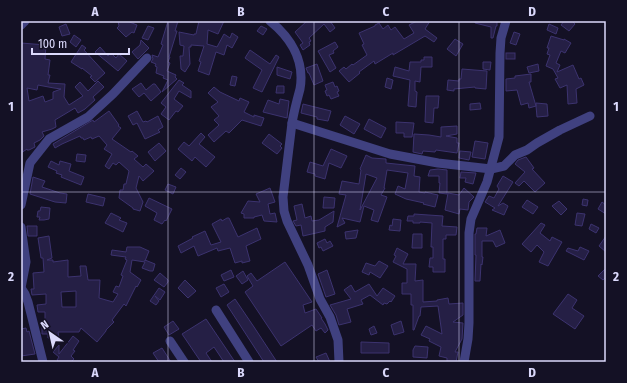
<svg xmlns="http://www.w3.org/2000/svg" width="627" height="383" font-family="'Fira Sans Condensed',sans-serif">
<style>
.building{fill:#251f45;stroke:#3c336f;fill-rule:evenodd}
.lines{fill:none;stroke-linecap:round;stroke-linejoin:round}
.minor{stroke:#404180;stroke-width:9}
.grid{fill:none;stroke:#dbd9fc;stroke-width:1;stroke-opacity:0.55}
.neatline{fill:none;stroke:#dbd9fc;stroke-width:1.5}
.grid-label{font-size:13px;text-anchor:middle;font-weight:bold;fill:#dbd9fc}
</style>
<rect width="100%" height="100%" fill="#141125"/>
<g class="building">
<path d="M 118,21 L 127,21 L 137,25 L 134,33 L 132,32 L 126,37 L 117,28 L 119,26 Z"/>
<path d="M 168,21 L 178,21 L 175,31 L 177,31 L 169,57 L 170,57 L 168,62 L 170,63 L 167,71 L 176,75 L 175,77 L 177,79 L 162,92 L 168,80 L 163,78 L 164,76 L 156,73 L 157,67 L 155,66 L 156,64 L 151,62 L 153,59 L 152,55 L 158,57 L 163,45 L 161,44 Z"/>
<path d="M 199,21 L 224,21 L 218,34 L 208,30 L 207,44 L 217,47 L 224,34 L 230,38 L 232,33 L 238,37 L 232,48 L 227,45 L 224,55 L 216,52 L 209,75 L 198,71 L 201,62 L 199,61 L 204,46 L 191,45 L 191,47 L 189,47 L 190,64 L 185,72 L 181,69 L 180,56 L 183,56 L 184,46 L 180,45 L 179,32 L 194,35 L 194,34 L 196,34 Z"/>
<path d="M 307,21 L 330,21 L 335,28 L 330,32 L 324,24 L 309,38 L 311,41 L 309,42 L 310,45 L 303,50 L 300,45 L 303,43 L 295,32 Z"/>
<path d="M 417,21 L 430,21 L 425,29 L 437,38 L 434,42 L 425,36 L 393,55 L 393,53 L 375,64 L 374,61 L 359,72 L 360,73 L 349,82 L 339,71 L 344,67 L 346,69 L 352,64 L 353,65 L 367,55 L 362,45 L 364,44 L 359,33 L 375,26 L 375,25 L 379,23 L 383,29 L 388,25 L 391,30 L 395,27 L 404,39 L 414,33 L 409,25 Z"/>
<path d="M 475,21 L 497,21 L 497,26 L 496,26 L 493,38 L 491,38 L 491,27 L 475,23 Z"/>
<path d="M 564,21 L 572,21 L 575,24 L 569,31 L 561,25 Z"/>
<path d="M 66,24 L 70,34 L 62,36 L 59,27 Z"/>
<path d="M 549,24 L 558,28 L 556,34 L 547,30 Z"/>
<path d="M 148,26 L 154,28 L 148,40 L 142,38 Z"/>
<path d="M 261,26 L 267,29 L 263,35 L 257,31 Z"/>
<path d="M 514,32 L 520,34 L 516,45 L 510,43 Z"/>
<path d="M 74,35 L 81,40 L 76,47 L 70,42 Z"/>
<path d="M 551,36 L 564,40 L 564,39 L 571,43 L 565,53 L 561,51 L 556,63 L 560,65 L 557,72 L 573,65 L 579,79 L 581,78 L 584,85 L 576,89 L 577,103 L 568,104 L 567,85 L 560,88 L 555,79 L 558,78 L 553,69 L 546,66 L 550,55 L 547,54 L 549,48 L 547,48 Z"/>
<path d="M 455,39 L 463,44 L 456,56 L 447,49 Z"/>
<path d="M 141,40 L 149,48 L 138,59 L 132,52 L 140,45 Z"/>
<path d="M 335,42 L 338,47 L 333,51 L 334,53 L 329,55 L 336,68 L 330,72 L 318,51 Z"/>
<path d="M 21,43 L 46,45 L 45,59 L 50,60 L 48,75 L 50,75 L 48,83 L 65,84 L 64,97 L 69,105 L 83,96 L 75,87 L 80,82 L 88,91 L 98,81 L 104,87 L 93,97 L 95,100 L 85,109 L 78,113 L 75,108 L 55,120 L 56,127 L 52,129 L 42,132 L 44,136 L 40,140 L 34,143 L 35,147 L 29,150 L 27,150 L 27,149 L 21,153 ZM 38,85 L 54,88 L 61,89 L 53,92 L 53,99 L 45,102 L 43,96 L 29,101 L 27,88 L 37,90 Z"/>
<path d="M 82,45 L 86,48 L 84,50 L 105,73 L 95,82 L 90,77 L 92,76 L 82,68 L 82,69 L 71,62 Z"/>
<path d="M 100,47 L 108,56 L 111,53 L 116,58 L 119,54 L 127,61 L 118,71 L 95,52 Z"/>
<path d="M 250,50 L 270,64 L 276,55 L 279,57 L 262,92 L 253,88 L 262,70 L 245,58 Z"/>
<rect x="506" y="53" width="9" height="6"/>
<path d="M 424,57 L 432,57 L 432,67 L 421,67 L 420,82 L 415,81 L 415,91 L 417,92 L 416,107 L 408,106 L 410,80 L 393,76 L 395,67 L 409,71 L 410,62 L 421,62 L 421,60 L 424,60 Z"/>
<path d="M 483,62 L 491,62 L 490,70 L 483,69 Z"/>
<path d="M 317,64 L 323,81 L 314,85 L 309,73 L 308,73 L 306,68 Z"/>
<path d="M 538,64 L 539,71 L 529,73 L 527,67 Z"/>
<path d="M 277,67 L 292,72 L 290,79 L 277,75 Z"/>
<path d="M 462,69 L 487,71 L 486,89 L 475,88 L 475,87 L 454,89 L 454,91 L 447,90 L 448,80 L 459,81 L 459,79 L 461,79 Z"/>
<path d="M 531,74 L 531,82 L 529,82 L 536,106 L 536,103 L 547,104 L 548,116 L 537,117 L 536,106 L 529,108 L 528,103 L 521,105 L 517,90 L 506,91 L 506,79 L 515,78 L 515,76 Z"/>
<path d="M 232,76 L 237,77 L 235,86 L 230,85 Z"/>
<path d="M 387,78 L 393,80 L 391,89 L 385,87 Z"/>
<path d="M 179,80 L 184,83 L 182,85 L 191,91 L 191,98 L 179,91 L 174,99 L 183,106 L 178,112 L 176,111 L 169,120 L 161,114 L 166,107 L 161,103 Z"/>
<path d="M 333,82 L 335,87 L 337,86 L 339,91 L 337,92 L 339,96 L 331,99 L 329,95 L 327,96 L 325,91 L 327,90 L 325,85 Z"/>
<path d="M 141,83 L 146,90 L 153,84 L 155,84 L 161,92 L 151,101 L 144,93 L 139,97 L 132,89 Z"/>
<path d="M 277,86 L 284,86 L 284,93 L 276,93 Z"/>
<path d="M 214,87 L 220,92 L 239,101 L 240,98 L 249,102 L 244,112 L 254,117 L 254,115 L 264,118 L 261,126 L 242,120 L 229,133 L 226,131 L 214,142 L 208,135 L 219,125 L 214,120 L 219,116 L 211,107 L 218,102 L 208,93 Z"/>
<path d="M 426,96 L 439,96 L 438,108 L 434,108 L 433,123 L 425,122 Z"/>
<path d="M 280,99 L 289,101 L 287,118 L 263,112 L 268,100 L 279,104 Z"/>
<path d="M 480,103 L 481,109 L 470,110 L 470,104 Z"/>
<path d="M 303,104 L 331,111 L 328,121 L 317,119 L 317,117 L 301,113 Z"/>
<path d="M 109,111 L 119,125 L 118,126 L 121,128 L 112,139 L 131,152 L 132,151 L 138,156 L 134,159 L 143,167 L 146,164 L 154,171 L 143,181 L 139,176 L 136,188 L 143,202 L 140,211 L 133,209 L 133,208 L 119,198 L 120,190 L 123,190 L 124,184 L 126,184 L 129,171 L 119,162 L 116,165 L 113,163 L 109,169 L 105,166 L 112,154 L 104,149 L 107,145 L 99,136 L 92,139 L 91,137 L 84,140 L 83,138 L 81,138 L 80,136 L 62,144 L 55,148 L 53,144 L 93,120 L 94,122 Z"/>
<path d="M 137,111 L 143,122 L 146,121 L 147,122 L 158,116 L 163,127 L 158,130 L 160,132 L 145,139 L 137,123 L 133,125 L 128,116 Z"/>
<path d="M 345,116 L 360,124 L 354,134 L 340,125 Z"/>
<path d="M 369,119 L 386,128 L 381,138 L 364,129 Z"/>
<path d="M 396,122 L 414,123 L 412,137 L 404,137 L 404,133 L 396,133 Z"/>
<path d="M 457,126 L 457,134 L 446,136 L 457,138 L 457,143 L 459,143 L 457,153 L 436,150 L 435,152 L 423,151 L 422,154 L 413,152 L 414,134 L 429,135 L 441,137 L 441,127 Z"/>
<path d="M 201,133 L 205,137 L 199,144 L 215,157 L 206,167 L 195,157 L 192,161 L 178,149 L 184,142 L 189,146 Z"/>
<path d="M 269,134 L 282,144 L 280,146 L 282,148 L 277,154 L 262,143 Z"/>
<path d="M 475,141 L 488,143 L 485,159 L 472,157 Z"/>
<path d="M 159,143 L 166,151 L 155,161 L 148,152 Z"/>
<path d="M 331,149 L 347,156 L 341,168 L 329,163 L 325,179 L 315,176 L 315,174 L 307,172 L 310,162 L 323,166 Z"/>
<path d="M 460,151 L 471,152 L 469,160 L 459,158 Z"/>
<path d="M 77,154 L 86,155 L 85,162 L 76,161 Z"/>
<path d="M 366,155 L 372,158 L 386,159 L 386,163 L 415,166 L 414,176 L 420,177 L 419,192 L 425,193 L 425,192 L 438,195 L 435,207 L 423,204 L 424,203 L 406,199 L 395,194 L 398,186 L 405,189 L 408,173 L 387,170 L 384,188 L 385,188 L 381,195 L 387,197 L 378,222 L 371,220 L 374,210 L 364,206 L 360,222 L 342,218 L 345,223 L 337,227 L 346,195 L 339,194 L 342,181 L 359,184 L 361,170 L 360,169 ZM 366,174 L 377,178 L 360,210 Z"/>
<path d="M 526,157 L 534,168 L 532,169 L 545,183 L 535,192 L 524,181 L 519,186 L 515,183 L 525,172 L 515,164 L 518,160 Z"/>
<path d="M 51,161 L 59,165 L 60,161 L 71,164 L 69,171 L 84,177 L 81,185 L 61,177 L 62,175 L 56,173 L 57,171 L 48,167 Z"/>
<path d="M 181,168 L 186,172 L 180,179 L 175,175 Z"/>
<path d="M 438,169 L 447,170 L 447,194 L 439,193 L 440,183 L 439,183 L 439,176 L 428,176 L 430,170 Z"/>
<path d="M 461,172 L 476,173 L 473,184 L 465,182 L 466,178 L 460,178 Z"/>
<path d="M 503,176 L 513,182 L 498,206 L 503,203 L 508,206 L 504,215 L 492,210 L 495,208 L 485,202 L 489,196 L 494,198 L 499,189 L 497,186 Z"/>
<path d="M 33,177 L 45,181 L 42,187 L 60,193 L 67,194 L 66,203 L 55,202 L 30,194 Z"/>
<path d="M 168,184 L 176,187 L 173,194 L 165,190 Z"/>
<path d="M 270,188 L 275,202 L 268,204 L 270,214 L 275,213 L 277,222 L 264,221 L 262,215 L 254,217 L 254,218 L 244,218 L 244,214 L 241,213 L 248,201 L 260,202 L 256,194 Z"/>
<path d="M 464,188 L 474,197 L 469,202 L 468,210 L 460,209 L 459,214 L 445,210 L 448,193 L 459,195 Z"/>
<path d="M 88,194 L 105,198 L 103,206 L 86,202 Z"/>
<path d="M 324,197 L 335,198 L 334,208 L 323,208 Z"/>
<path d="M 149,198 L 172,209 L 166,221 L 165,220 L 162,224 L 154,220 L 157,213 L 145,206 Z"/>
<path d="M 583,199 L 588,200 L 587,206 L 582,205 Z"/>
<path d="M 527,200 L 538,207 L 533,214 L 522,207 Z"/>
<path d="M 559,201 L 567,209 L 561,215 L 552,206 Z"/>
<path d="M 602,202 L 606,205 L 606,214 L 598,209 Z"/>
<path d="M 302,204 L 305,218 L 311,216 L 312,221 L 319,220 L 334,211 L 333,222 L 325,227 L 325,231 L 303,236 L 301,225 L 296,226 L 293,221 L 297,220 L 294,206 Z"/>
<path d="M 41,207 L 50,208 L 49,219 L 44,220 L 39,220 L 40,217 L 37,217 L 38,211 L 40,211 Z"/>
<path d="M 111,213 L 121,218 L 119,220 L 127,223 L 123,232 L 105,223 Z"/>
<path d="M 577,213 L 585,214 L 582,226 L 575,225 Z"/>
<path d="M 414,214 L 443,216 L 442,226 L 457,227 L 456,235 L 446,235 L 446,239 L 443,239 L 443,259 L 445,259 L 445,272 L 433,272 L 433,267 L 429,267 L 430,258 L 433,258 L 433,247 L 431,247 L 432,223 L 420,222 L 420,223 L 413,223 L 413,221 L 407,221 L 408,216 L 414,216 Z"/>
<path d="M 227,218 L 229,218 L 238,237 L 257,228 L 261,239 L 246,246 L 250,261 L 242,263 L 242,261 L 235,263 L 230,248 L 218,251 L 217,248 L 198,256 L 194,246 L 181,253 L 178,246 L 193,238 L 192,237 L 205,231 L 211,245 L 221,242 L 212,224 L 221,219 L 222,221 Z"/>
<path d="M 393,219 L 401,220 L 400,231 L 389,230 L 390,225 L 392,226 Z"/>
<path d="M 541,223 L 545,225 L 540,233 L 550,241 L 552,237 L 562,242 L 548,266 L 539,262 L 544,252 L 537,245 L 531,252 L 522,244 Z"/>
<path d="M 591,224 L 599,228 L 596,233 L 589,229 Z"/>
<path d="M 27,226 L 37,226 L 37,236 L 28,236 Z"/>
<path d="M 477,228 L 487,228 L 486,236 L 500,230 L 505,243 L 496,247 L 493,241 L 482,241 L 482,257 L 483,257 L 482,265 L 481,264 L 480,281 L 475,281 L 476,255 L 475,255 L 475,234 L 476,234 Z"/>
<path d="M 358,230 L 356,238 L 346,239 L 345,232 Z"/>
<path d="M 413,234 L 422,234 L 422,248 L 412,248 Z"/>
<path d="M 49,236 L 52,258 L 47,260 L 53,260 L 53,262 L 68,260 L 68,277 L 81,276 L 80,266 L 86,266 L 88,280 L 100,280 L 99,298 L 113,302 L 118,294 L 113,292 L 116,286 L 119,287 L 123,276 L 121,275 L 127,260 L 125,259 L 126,257 L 111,255 L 112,250 L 126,252 L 127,247 L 140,247 L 149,251 L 145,261 L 145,260 L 155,264 L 153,271 L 150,271 L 142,268 L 145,262 L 132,260 L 130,272 L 141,280 L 137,287 L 136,286 L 126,306 L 124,304 L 112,320 L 114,322 L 106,330 L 106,331 L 97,342 L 81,328 L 79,332 L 58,332 L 59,338 L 48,338 L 48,334 L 42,334 L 42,325 L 45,325 L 45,312 L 38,312 L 37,305 L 46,304 L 46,294 L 32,295 L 31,289 L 34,289 L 33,273 L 44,272 L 43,258 L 41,258 L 38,238 ZM 76,291 L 76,307 L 62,307 L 61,292 Z"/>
<path d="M 606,236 L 606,252 L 599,246 Z"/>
<path d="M 325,239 L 327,243 L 330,241 L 333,246 L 323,251 L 321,247 L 319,248 L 317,243 Z"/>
<path d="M 580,247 L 589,251 L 584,260 L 566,251 L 568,248 L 578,251 Z"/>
<path d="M 397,248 L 408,254 L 403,264 L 416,264 L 415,281 L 423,280 L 423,302 L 437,301 L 437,300 L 448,298 L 449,304 L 463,303 L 463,315 L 453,322 L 463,323 L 462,339 L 455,352 L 458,352 L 456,362 L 447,361 L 447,358 L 439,356 L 441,347 L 429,341 L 430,339 L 421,335 L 426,326 L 442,334 L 438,306 L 421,307 L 420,316 L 419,316 L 414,330 L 413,330 L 413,305 L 411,305 L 411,294 L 402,294 L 402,283 L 407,283 L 407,269 L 393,262 L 396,256 L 394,255 Z"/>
<path d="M 379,261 L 388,266 L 380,278 L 370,272 L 369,275 L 362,272 L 366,263 L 375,266 Z"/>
<path d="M 285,262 L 312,302 L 303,305 L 305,313 L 316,309 L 322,318 L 321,318 L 325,324 L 328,330 L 325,333 L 321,328 L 316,331 L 312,325 L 281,346 L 245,292 L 253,286 L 247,276 L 251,273 L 257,281 Z"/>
<path d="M 606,268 L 606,277 L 603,280 L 598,276 Z"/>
<path d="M 231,270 L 234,277 L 224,281 L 221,275 Z"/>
<path d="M 327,270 L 335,294 L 326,297 L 318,274 Z"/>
<path d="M 243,271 L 248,280 L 242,284 L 236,276 Z"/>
<path d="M 160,273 L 168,280 L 168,282 L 164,287 L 154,280 Z"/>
<path d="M 185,280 L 196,291 L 188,298 L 178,288 Z"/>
<path d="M 224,284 L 229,292 L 221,297 L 216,288 Z"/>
<path d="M 369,284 L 377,296 L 383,288 L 395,296 L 391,302 L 390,301 L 387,304 L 384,303 L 383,305 L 370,295 L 361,300 L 363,304 L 347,309 L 351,322 L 339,325 L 336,315 L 330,305 L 351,299 L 344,290 L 351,285 L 355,292 Z"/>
<path d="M 159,288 L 165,292 L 160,300 L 155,296 L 159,301 L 156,305 L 150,301 Z"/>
<path d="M 568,294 L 577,300 L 572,308 L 584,316 L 575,329 L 553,314 Z"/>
<path d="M 235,299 L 254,327 L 277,362 L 264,362 L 227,305 Z"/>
<path d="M 206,319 L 227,350 L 235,362 L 224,362 L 214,347 L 206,353 L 212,362 L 201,362 L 182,334 Z"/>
<path d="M 173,321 L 179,329 L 169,335 L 164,327 Z"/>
<path d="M 401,321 L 404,332 L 394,335 L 391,325 Z"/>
<path d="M 374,326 L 377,333 L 371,335 L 369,329 Z"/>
<path d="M 26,328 L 27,332 L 29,331 L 35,354 L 21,356 L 21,329 Z"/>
<path d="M 73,336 L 79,341 L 73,350 L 75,351 L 71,356 L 74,359 L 71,362 L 59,362 L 57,360 L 59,357 L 53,352 L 59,345 L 59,354 Z"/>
<path d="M 361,342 L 389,343 L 389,353 L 361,353 Z"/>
<path d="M 415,346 L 428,347 L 427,358 L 413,357 L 413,350 Z"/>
<path d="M 162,348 L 171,362 L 159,362 L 153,353 Z"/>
<path d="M 326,353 L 330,362 L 319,362 L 316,357 Z"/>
</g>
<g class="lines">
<g class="minor">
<path d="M 270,21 C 291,38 305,61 300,89 C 297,100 294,111 292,123 L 390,154 L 438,163 L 491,169 L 504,166 L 515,155 L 527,150 L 537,143 L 560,130 L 590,116"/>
<path d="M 21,25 L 25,21"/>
<path d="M 292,123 L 283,197 L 284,211 L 287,221 L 308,265 L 320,299 L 330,317 L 338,340 L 339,362"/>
<path d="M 21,205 L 30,163 L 49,139 L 88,117 L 113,94 L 147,58"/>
<path d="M 21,227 L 26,262 L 21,288"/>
<path d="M 21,288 L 25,294 L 28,302 L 43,362"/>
<path d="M 216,310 L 249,362"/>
<path d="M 170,341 L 184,362"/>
<path d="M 464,362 L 468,339 L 469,323 L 469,233 L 471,219 L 487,182 L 499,137 L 500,53 L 501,38 L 506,21"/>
</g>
</g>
<path class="grid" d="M 168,21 L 168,362M 314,21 L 314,362M 459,21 L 459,362M 21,192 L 606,192"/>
<rect width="627" height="383" fill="none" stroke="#141125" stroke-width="44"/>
<g transform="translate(50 333) rotate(326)" stroke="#141125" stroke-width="3" paint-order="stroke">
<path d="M0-3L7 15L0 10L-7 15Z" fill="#dbd9fc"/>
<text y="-6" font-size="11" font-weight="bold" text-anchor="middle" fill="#dbd9fc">N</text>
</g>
<path d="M32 48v6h97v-6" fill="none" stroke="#dbd9fc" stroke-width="2"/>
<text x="38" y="48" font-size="12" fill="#dbd9fc" stroke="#141125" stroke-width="3" paint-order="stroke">100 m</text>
<rect x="22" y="22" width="583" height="339" class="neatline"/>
<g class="grid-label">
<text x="95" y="16">A</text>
<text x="241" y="16">B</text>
<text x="386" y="16">C</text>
<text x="532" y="16">D</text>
<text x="11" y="111">1</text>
<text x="616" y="111">1</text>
<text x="11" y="281">2</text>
<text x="616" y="281">2</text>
<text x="95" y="377">A</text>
<text x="241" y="377">B</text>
<text x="386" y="377">C</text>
<text x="532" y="377">D</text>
</g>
</svg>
